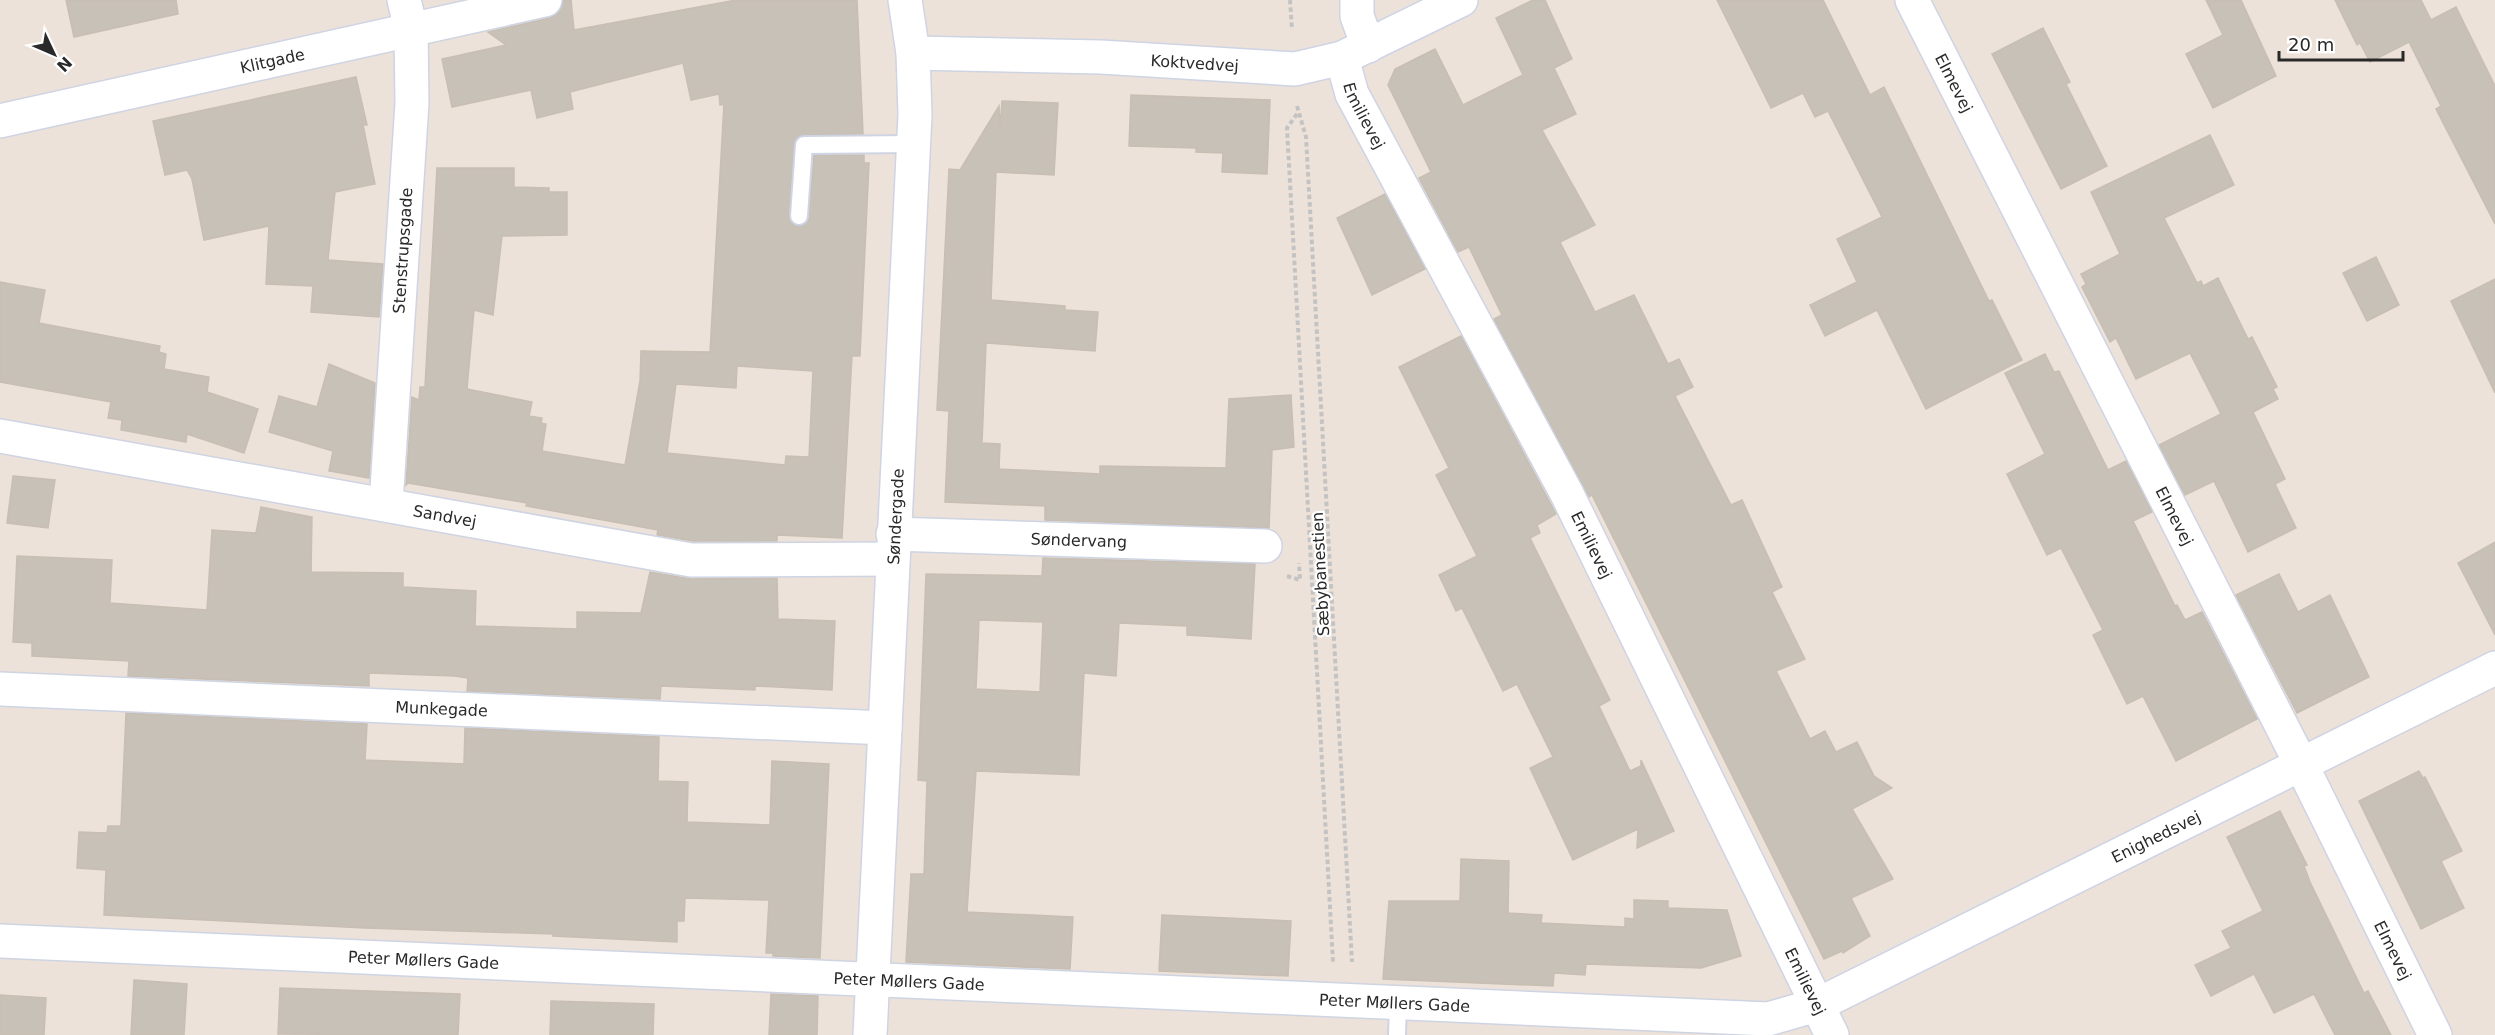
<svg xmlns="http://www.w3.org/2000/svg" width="2495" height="1035" font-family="'DejaVu Sans',sans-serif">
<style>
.building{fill:#c7c1b8;stroke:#c8beb2;stroke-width:1.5;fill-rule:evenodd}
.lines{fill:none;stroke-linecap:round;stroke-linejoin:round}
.service-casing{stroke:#ced4e3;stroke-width:20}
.minor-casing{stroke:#ced4e3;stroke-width:36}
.tertiary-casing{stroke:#ced4e3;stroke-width:36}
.path{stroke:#c3c3c3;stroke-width:4;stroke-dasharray:4.5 3;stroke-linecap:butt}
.service{stroke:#fff;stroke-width:16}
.minor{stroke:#fff;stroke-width:33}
.tertiary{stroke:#fff;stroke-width:33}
.labels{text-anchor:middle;stroke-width:4.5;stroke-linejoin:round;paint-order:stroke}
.street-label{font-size:16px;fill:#292929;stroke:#fff}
</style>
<rect width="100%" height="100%" fill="#ede2d9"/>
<g class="building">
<path d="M 66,0 L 176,0 L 178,14 L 74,37 Z"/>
<path d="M 563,0 L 571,0 L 574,30 L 736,0 L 857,0 L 863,134 L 804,135 L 795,139 L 789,215 L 790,221 L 798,226 L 808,221 L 814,155 L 864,155 L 864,163 L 869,163 L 860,356 L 852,356 L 842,538 L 777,535 L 777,541 L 693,541 L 657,535 L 658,530 L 526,506 L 527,503 L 408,483 L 406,485 L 412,397 L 419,400 L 420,387 L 425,387 L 437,168 L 514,168 L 514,187 L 549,188 L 549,192 L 567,192 L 567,235 L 502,236 L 493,315 L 474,310 L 467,389 L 532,402 L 529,416 L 542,418 L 541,423 L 546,424 L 542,451 L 625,465 L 640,381 L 641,351 L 710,352 L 724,104 L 720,105 L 719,94 L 691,100 L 683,63 L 570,92 L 573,109 L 537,118 L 531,90 L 452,107 L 442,59 L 506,45 L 488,32 L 550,18 L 558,13 ZM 737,366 L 813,371 L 809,457 L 786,456 L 785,465 L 667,453 L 676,384 L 736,388 Z"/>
<path d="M 1533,0 L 1545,0 L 1572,59 L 1554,68 L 1576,114 L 1542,130 L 1595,225 L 1560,242 L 1595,312 L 1634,295 L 1668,364 L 1679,359 L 1693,387 L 1675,396 L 1731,505 L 1742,500 L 1782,587 L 1772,592 L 1805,659 L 1776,671 L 1810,739 L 1825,731 L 1836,752 L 1857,742 L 1874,776 L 1892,788 L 1852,809 L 1893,879 L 1851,898 L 1870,936 L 1843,953 L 1842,951 L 1824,959 L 1592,495 L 1589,497 L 1494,319 L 1502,315 L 1469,247 L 1458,252 L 1419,178 L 1431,172 L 1388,85 L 1395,69 L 1435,49 L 1463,105 L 1523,75 L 1496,18 Z"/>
<path d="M 1717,0 L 1823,0 L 1870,95 L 1884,87 L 1989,301 L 1992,300 L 2022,360 L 1926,409 L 1877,310 L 1825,336 L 1810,305 L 1857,282 L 1837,239 L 1882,217 L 1828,111 L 1815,117 L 1803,93 L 1771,108 Z"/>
<path d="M 2206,0 L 2241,0 L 2276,76 L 2213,108 L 2186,54 L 2223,35 Z"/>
<path d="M 2335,0 L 2421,0 L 2431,20 L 2456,7 L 2495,86 L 2495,224 L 2436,109 L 2441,106 L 2409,42 L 2370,62 L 2360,43 L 2357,45 Z"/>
<path d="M 2043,28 L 2070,82 L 2066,84 L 2107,166 L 2061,189 L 1992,54 Z"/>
<path d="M 356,77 L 367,125 L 363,125 L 375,184 L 335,192 L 328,260 L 383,264 L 379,317 L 311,312 L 313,286 L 266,284 L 269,226 L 204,240 L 192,179 L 187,170 L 165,175 L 153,121 Z"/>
<path d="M 1131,95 L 1270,100 L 1267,174 L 1222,172 L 1223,153 L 1196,152 L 1196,148 L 1129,146 Z"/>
<path d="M 1002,101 L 1058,103 L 1054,175 L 996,172 L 991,300 L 1065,306 L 1065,310 L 1098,312 L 1095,351 L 986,343 L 982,443 L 1000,444 L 999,469 L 1100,474 L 1100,466 L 1226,468 L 1229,399 L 1291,395 L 1294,447 L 1272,450 L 1269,528 L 1045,520 L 1045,506 L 945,502 L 949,411 L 937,410 L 949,169 L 960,170 L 999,106 L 1000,129 Z"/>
<path d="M 2210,135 L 2234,185 L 2164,218 L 2197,283 L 2201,281 L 2203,286 L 2218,278 L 2248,339 L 2252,337 L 2277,387 L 2273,389 L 2278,399 L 2253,412 L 2285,479 L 2275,484 L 2296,528 L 2248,552 L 2214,481 L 2185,495 L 2159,445 L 2221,414 L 2190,353 L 2136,379 L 2116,338 L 2110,342 L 2082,287 L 2086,284 L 2081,274 L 2120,254 L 2091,192 Z"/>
<path d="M 1385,194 L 1425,269 L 1372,295 L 1337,218 Z"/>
<path d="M 2376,257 L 2399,305 L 2367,321 L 2343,273 Z"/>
<path d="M 2495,279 L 2495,393 L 2451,301 Z"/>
<path d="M 0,282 L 45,290 L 39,323 L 160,346 L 159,352 L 166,354 L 164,369 L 209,377 L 207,392 L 258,409 L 244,453 L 187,434 L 186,442 L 121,430 L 122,420 L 108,418 L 111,402 L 0,382 Z"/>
<path d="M 1461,336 L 1556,514 L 1537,525 L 1540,533 L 1530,538 L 1610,700 L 1599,706 L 1630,771 L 1641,766 L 1641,760 L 1674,831 L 1637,848 L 1638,829 L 1573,860 L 1530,768 L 1553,757 L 1517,684 L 1503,691 L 1462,608 L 1456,611 L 1439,575 L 1477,556 L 1436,475 L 1449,468 L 1399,367 Z"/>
<path d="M 2045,354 L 2054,372 L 2059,371 L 2108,470 L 2126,461 L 2152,512 L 2133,521 L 2175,606 L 2177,605 L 2185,620 L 2202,612 L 2257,719 L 2176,761 L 2143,696 L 2127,704 L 2093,635 L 2103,630 L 2061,548 L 2047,555 L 2007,474 L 2045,454 L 2005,373 Z"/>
<path d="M 329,364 L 375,383 L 369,478 L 329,471 L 333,451 L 269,432 L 279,396 L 317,407 Z"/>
<path d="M 13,476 L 55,480 L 48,528 L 7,523 Z"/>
<path d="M 261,507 L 312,517 L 311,572 L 403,573 L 403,587 L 476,591 L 475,626 L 577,629 L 577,612 L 641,613 L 650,572 L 691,579 L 777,578 L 778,619 L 835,621 L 832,690 L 755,686 L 755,690 L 661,686 L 660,699 L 467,691 L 468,678 L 454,676 L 369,673 L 369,686 L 128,676 L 129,661 L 32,656 L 32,643 L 13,642 L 17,556 L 112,560 L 110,603 L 207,610 L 212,530 L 256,533 Z"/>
<path d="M 2495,542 L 2495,635 L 2458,563 Z"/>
<path d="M 1043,558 L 1255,564 L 1251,639 L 1187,635 L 1187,626 L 1119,623 L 1116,676 L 1084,673 L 1079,775 L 976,771 L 967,912 L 1073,917 L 1070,969 L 906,962 L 911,874 L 924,874 L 927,781 L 918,780 L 926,574 L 1042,576 ZM 979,620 L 1043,622 L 1040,692 L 976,689 Z"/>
<path d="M 2279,574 L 2298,612 L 2330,595 L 2369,677 L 2297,713 L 2236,595 Z"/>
<path d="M 126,713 L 367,724 L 365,760 L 464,764 L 465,728 L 659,737 L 658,781 L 688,782 L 687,822 L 770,825 L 772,761 L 829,764 L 820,958 L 773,956 L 773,953 L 766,953 L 769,900 L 685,898 L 684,921 L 677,921 L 677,942 L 553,936 L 553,934 L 365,928 L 104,915 L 106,870 L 77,868 L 79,832 L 107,833 L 108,826 L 121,826 Z"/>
<path d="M 2419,771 L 2423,778 L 2425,777 L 2462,851 L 2441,861 L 2464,908 L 2421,929 L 2359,801 Z"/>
<path d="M 2280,811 L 2307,865 L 2304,866 L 2310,882 L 2364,993 L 2368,991 L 2391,1035 L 2335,1035 L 2314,994 L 2274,1013 L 2254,974 L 2211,996 L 2195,965 L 2231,948 L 2222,931 L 2263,911 L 2227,837 Z"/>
<path d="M 1461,859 L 1509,861 L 1508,913 L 1542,915 L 1541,923 L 1625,927 L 1625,918 L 1634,919 L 1634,900 L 1668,901 L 1668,908 L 1727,910 L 1741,956 L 1701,968 L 1586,964 L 1585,975 L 1554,973 L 1553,986 L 1383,979 L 1389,901 L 1460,901 Z"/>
<path d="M 1162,915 L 1291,921 L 1288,976 L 1159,971 Z"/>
<path d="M 134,980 L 187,984 L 184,1035 L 131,1035 Z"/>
<path d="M 280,988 L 460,994 L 458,1035 L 278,1034 Z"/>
<path d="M 771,994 L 818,996 L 817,1035 L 769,1035 Z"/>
<path d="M 0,995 L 46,998 L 44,1035 L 0,1035 Z"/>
<path d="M 551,1001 L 654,1004 L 653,1035 L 550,1035 Z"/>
</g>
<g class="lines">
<defs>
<g id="service">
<path d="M 799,216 L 804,145 L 914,144"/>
<path d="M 1397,1035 L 1398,1004"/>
</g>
<g id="minor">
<path d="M 1357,0 L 1357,16 L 1368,46"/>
<path id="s1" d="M 1912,0 L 2301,764 L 2435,1035"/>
<path id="s2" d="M 1342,58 L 1352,94 L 1567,494 L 1832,1035"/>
<path id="s3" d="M 0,436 L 691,560 L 893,559"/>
<path id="s4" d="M 386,504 L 412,103 L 411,29 L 404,0"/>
<path id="s5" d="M 893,534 L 1265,546"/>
<path id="s6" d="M 0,689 L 885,728"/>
<path id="s7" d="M 0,941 L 1768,1019 L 1817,1005 L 2495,668"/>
</g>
<g id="tertiary">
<path id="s8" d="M 913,53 L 1101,57 L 1295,69 L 1342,58 L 1461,0"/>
<path id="s9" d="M 0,121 L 545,0"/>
<path id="s10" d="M 870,1035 L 915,115 L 913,53 L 905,0"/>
</g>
</defs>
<use href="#service" class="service-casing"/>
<use href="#minor" class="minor-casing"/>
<use href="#tertiary" class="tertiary-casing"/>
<g class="path">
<path d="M 1290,0 L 1292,30"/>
<path d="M 1297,106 L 1306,137 L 1352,962"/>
<path d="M 1297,114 L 1287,128 L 1333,962"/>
<path d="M 1287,576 L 1300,580 L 1299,563"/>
</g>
<use href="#service" class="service"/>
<use href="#minor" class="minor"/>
<use href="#tertiary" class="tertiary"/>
</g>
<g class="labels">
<g class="street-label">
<text dy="6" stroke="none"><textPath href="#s9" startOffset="279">Klitgade</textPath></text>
<text dy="6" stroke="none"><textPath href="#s8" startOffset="282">Koktvedvej</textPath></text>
<text dy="6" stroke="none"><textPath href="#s1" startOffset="93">Elmevej</textPath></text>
<text dy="6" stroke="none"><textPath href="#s2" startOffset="62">Emilievej</textPath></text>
<text dy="6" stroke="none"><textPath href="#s4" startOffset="254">Stenstrupsgade</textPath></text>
<text dy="6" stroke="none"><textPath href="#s3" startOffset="452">Sandvej</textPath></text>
<text dy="6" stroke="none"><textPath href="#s10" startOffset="519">Søndergade</textPath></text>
<text dy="6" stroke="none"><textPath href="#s1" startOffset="579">Elmevej</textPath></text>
<text dy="6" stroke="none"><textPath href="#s5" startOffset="186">Søndervang</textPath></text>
<text dy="6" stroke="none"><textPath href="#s2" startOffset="548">Emilievej</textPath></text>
<text transform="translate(1320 574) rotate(-93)" y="6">Sæbybanestien</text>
<text dy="6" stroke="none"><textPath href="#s6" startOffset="442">Munkegade</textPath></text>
<text dy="6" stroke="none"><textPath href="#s7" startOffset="2199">Enighedsvej</textPath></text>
<text dy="6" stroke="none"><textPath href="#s1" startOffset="1065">Elmevej</textPath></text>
<text dy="6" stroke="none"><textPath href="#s7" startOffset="424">Peter Møllers Gade</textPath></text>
<text dy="6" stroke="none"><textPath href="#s2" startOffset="1034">Emilievej</textPath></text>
<text dy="6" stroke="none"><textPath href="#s7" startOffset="910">Peter Møllers Gade</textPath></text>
<text dy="6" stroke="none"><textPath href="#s7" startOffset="1396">Peter Møllers Gade</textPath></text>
</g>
</g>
<g transform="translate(54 54) rotate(134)" stroke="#ffffff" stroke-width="4.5" paint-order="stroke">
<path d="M0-4.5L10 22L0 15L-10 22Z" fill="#292929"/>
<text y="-9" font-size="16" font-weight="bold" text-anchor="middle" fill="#292929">N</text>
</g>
<path d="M2279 51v9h124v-9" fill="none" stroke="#292929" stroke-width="3"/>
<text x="2288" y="51" font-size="18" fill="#292929" stroke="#ffffff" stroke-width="4.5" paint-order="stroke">20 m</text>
</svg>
